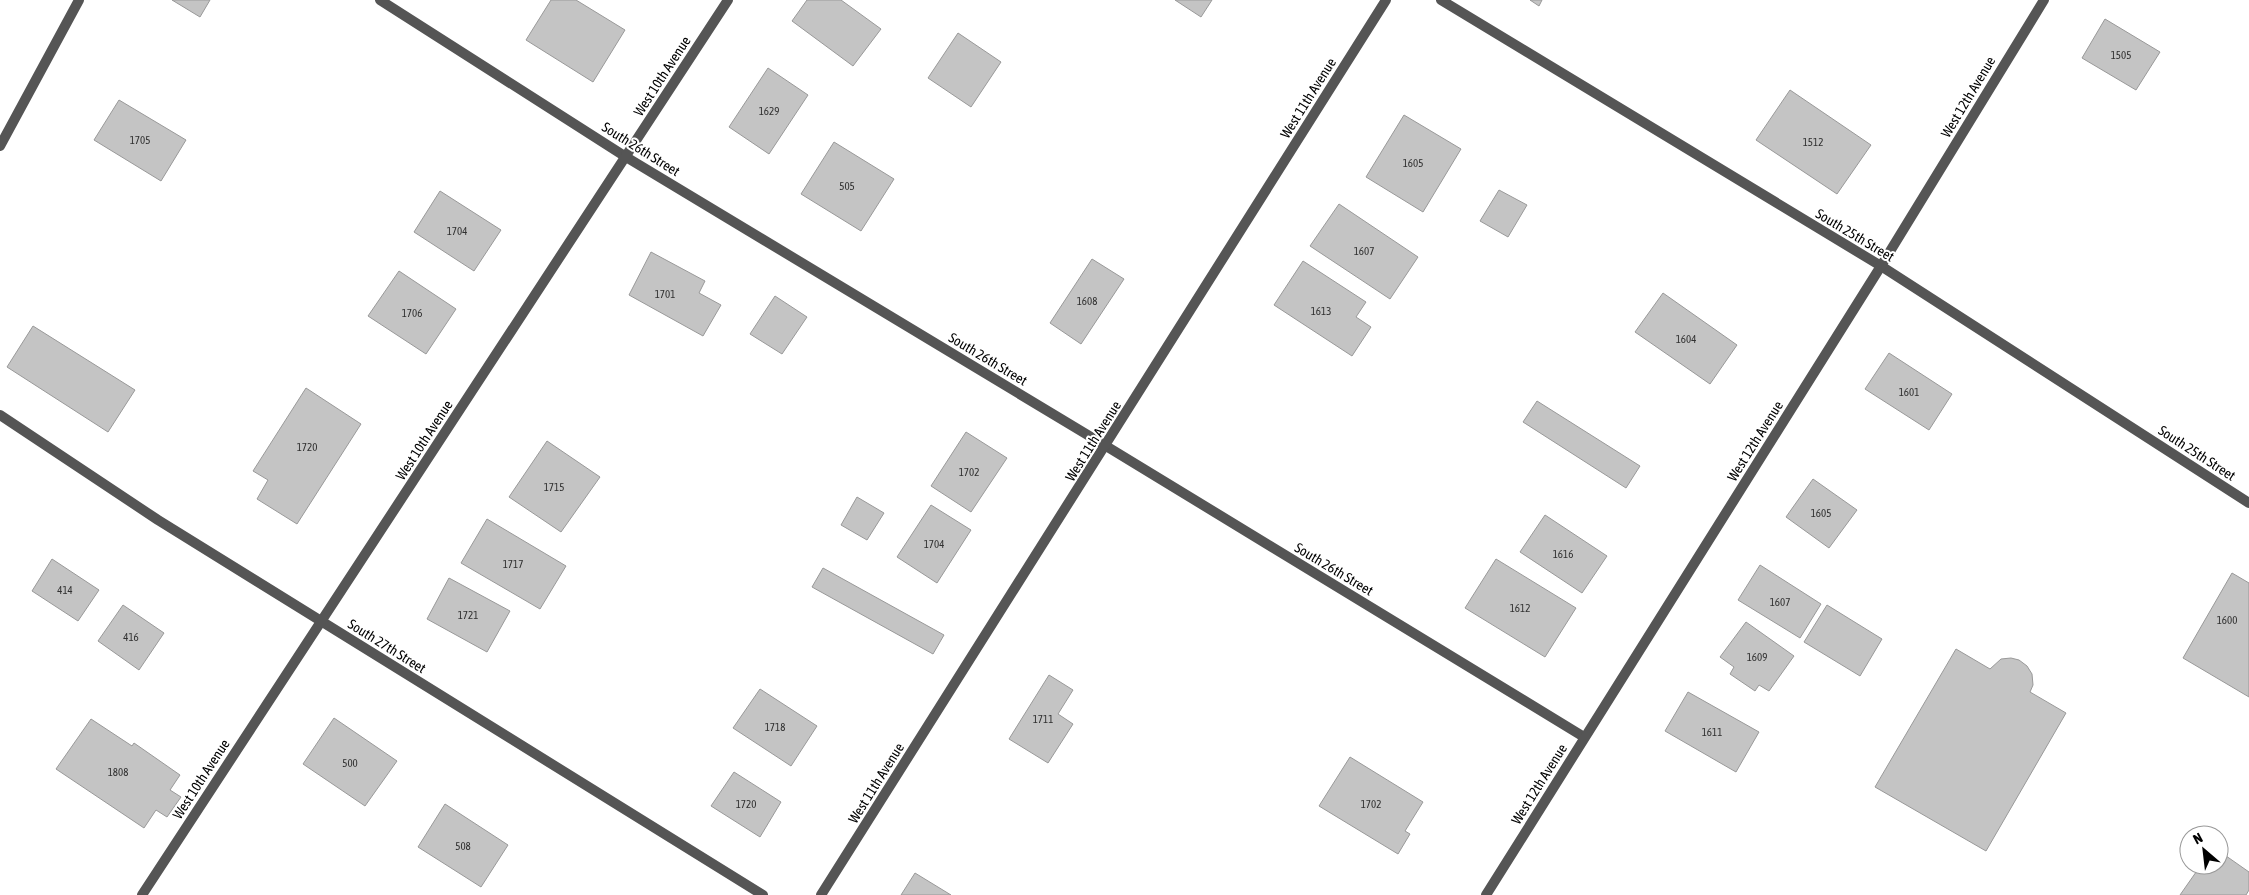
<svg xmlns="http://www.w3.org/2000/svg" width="2249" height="895" font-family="'Asap Condensed',sans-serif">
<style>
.building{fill:#c4c4c4;stroke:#999}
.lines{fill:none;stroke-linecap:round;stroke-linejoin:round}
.minor{stroke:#555;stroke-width:10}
.labels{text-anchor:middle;stroke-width:4;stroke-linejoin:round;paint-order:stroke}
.number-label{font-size:11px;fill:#313131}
.street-label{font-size:14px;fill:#000;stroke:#fff}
</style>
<rect width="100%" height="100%" fill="#fff"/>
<g class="building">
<path d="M 172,0 L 210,0 L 200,17 Z"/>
<path d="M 551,0 L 576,0 L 625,30 L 593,82 L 526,40 Z"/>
<path d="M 807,0 L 841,0 L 881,29 L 853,66 L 792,21 Z"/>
<path d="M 1175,0 L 1212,0 L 1201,17 Z"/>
<path d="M 1530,0 L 1542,0 L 1539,6 Z"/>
<path d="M 2105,19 L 2160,52 L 2136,90 L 2082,58 Z"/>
<path d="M 958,33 L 1001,62 L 971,107 L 928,78 Z"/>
<path d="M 768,68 L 808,95 L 769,154 L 729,127 Z"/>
<path d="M 1790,90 L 1871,145 L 1837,194 L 1756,140 Z"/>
<path d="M 119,100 L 186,140 L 161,181 L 94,140 Z"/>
<path d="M 1404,115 L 1461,149 L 1423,212 L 1366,177 Z"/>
<path d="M 834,142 L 894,179 L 861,231 L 801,194 Z"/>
<path d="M 1499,190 L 1527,205 L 1508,237 L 1480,221 Z"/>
<path d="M 440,191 L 501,230 L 474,271 L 414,232 Z"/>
<path d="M 1339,204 L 1418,257 L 1390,299 L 1310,246 Z"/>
<path d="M 651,252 L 705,281 L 699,293 L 721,305 L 703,336 L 629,295 Z"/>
<path d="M 1092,259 L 1124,279 L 1081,344 L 1050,323 Z"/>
<path d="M 1303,261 L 1366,302 L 1356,317 L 1371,327 L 1352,356 L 1274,305 Z"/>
<path d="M 399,271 L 456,309 L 426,354 L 368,316 Z"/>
<path d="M 1663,293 L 1737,345 L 1710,384 L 1635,332 Z"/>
<path d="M 775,296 L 807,317 L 782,354 L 750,334 Z"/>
<path d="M 33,326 L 135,390 L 108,432 L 7,367 Z"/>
<path d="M 1889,353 L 1952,394 L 1929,430 L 1865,389 Z"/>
<path d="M 306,388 L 361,424 L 297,524 L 257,499 L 268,480 L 253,471 Z"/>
<path d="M 1537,401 L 1640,466 L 1626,488 L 1523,422 Z"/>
<path d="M 966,432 L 1007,458 L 971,512 L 931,486 Z"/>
<path d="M 547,441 L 600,477 L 561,532 L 509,497 Z"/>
<path d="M 1813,479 L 1857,510 L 1829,548 L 1786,517 Z"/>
<path d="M 857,497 L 884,513 L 867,540 L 841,525 Z"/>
<path d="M 931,505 L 971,530 L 937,583 L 897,557 Z"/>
<path d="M 1545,515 L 1607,556 L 1582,593 L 1520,552 Z"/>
<path d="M 487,519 L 566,566 L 540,609 L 461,563 Z"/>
<path d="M 52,559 L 99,590 L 78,621 L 32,591 Z"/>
<path d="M 1496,559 L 1576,608 L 1545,657 L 1465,608 Z"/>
<path d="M 1760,565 L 1821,604 L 1800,638 L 1738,600 Z"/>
<path d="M 823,568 L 944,635 L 933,654 L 812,587 Z"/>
<path d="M 2232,573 L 2249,583 L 2249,697 L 2183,658 Z"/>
<path d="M 449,578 L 510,611 L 487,652 L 427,619 Z"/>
<path d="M 123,605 L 164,633 L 139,670 L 98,641 Z"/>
<path d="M 1827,605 L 1882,639 L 1860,676 L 1804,642 Z"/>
<path d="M 1746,622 L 1794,656 L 1769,691 L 1759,685 L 1755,691 L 1730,674 L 1734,667 L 1720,657 Z"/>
<path d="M 1956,649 L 1990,669 L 2001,659 L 2011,658 L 2019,660 L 2027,666 L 2032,674 L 2033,685 L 2030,692 L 2066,713 L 1986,851 L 1875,787 Z"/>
<path d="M 1049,675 L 1073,690 L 1058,714 L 1073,724 L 1048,763 L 1009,739 Z"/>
<path d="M 760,689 L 817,726 L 791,766 L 733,728 Z"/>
<path d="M 1688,692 L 1759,732 L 1736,772 L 1665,731 Z"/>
<path d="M 334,718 L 397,761 L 365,806 L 303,764 Z"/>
<path d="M 91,719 L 132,746 L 134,743 L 180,775 L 170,790 L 181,797 L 167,817 L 156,810 L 144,828 L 56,769 Z"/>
<path d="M 1350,757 L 1423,802 L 1405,831 L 1410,834 L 1398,854 L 1319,806 Z"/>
<path d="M 734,772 L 781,802 L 760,837 L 711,806 Z"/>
<path d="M 445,804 L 508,845 L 481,887 L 418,847 Z"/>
<path d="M 2219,851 L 2249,872 L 2249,890 L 2246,895 L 2180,895 L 2201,865 L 2219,865 Z"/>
<path d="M 915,873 L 951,895 L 901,895 Z"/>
</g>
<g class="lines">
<g class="minor">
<path d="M 380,0 L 626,157 L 1106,446 L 1584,737"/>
<path d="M 1441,0 L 1881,266 L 2249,503"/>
<path d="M 0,146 L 79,0"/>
<path d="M 0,415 L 158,520 L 763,895"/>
<path d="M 142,895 L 728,0"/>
<path d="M 821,895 L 1386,0"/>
<path d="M 1486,895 L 1881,266 L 2044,0"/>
</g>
</g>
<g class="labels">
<g class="number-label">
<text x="2121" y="59">1505</text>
<text x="769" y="115">1629</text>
<text x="140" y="144">1705</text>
<text x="1813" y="146">1512</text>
<text x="1413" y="167">1605</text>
<text x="847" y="190">505</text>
<text x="457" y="235">1704</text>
<text x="1364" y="255">1607</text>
<text x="665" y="298">1701</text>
<text x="1087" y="305">1608</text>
<text x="1321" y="315">1613</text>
<text x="412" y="317">1706</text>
<text x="1686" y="343">1604</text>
<text x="1909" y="396">1601</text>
<text x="307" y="451">1720</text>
<text x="969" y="476">1702</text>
<text x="554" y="491">1715</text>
<text x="1821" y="517">1605</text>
<text x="934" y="548">1704</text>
<text x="1563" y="558">1616</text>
<text x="513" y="568">1717</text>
<text x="65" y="594">414</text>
<text x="1780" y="606">1607</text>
<text x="1520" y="612">1612</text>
<text x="468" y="619">1721</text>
<text x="2227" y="624">1600</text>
<text x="131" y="641">416</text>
<text x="1757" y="661">1609</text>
<text x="1043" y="723">1711</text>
<text x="775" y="731">1718</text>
<text x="1712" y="736">1611</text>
<text x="350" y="767">500</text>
<text x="118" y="776">1808</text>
<text x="746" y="808">1720</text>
<text x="1371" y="808">1702</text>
<text x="463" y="850">508</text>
</g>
<g class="street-label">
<text transform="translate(662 76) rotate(-57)" y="5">West 10th Avenue</text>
<text transform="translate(1968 97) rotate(-59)" y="5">West 12th Avenue</text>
<text transform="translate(1308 98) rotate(-58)" y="5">West 11th Avenue</text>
<text transform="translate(641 149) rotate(32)" y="5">South 26th Street</text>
<text transform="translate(1855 235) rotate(31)" y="5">South 25th Street</text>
<text transform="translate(988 359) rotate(31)" y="5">South 26th Street</text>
<text transform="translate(424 440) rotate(-57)" y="5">West 10th Avenue</text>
<text transform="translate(1093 441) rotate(-58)" y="5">West 11th Avenue</text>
<text transform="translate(1755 441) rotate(-58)" y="5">West 12th Avenue</text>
<text transform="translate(2197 453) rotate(33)" y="5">South 25th Street</text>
<text transform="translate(1334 569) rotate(31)" y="5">South 26th Street</text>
<text transform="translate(387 646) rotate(32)" y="5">South 27th Street</text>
<text transform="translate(201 779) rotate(-57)" y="5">West 10th Avenue</text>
<text transform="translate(876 783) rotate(-58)" y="5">West 11th Avenue</text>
<text transform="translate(1539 784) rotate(-58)" y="5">West 12th Avenue</text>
</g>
</g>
<g transform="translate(2204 850) rotate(332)"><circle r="24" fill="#ffffff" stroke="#999999"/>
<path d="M0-4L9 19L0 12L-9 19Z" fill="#000000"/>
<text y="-8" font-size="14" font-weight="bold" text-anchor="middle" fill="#000000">N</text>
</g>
</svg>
